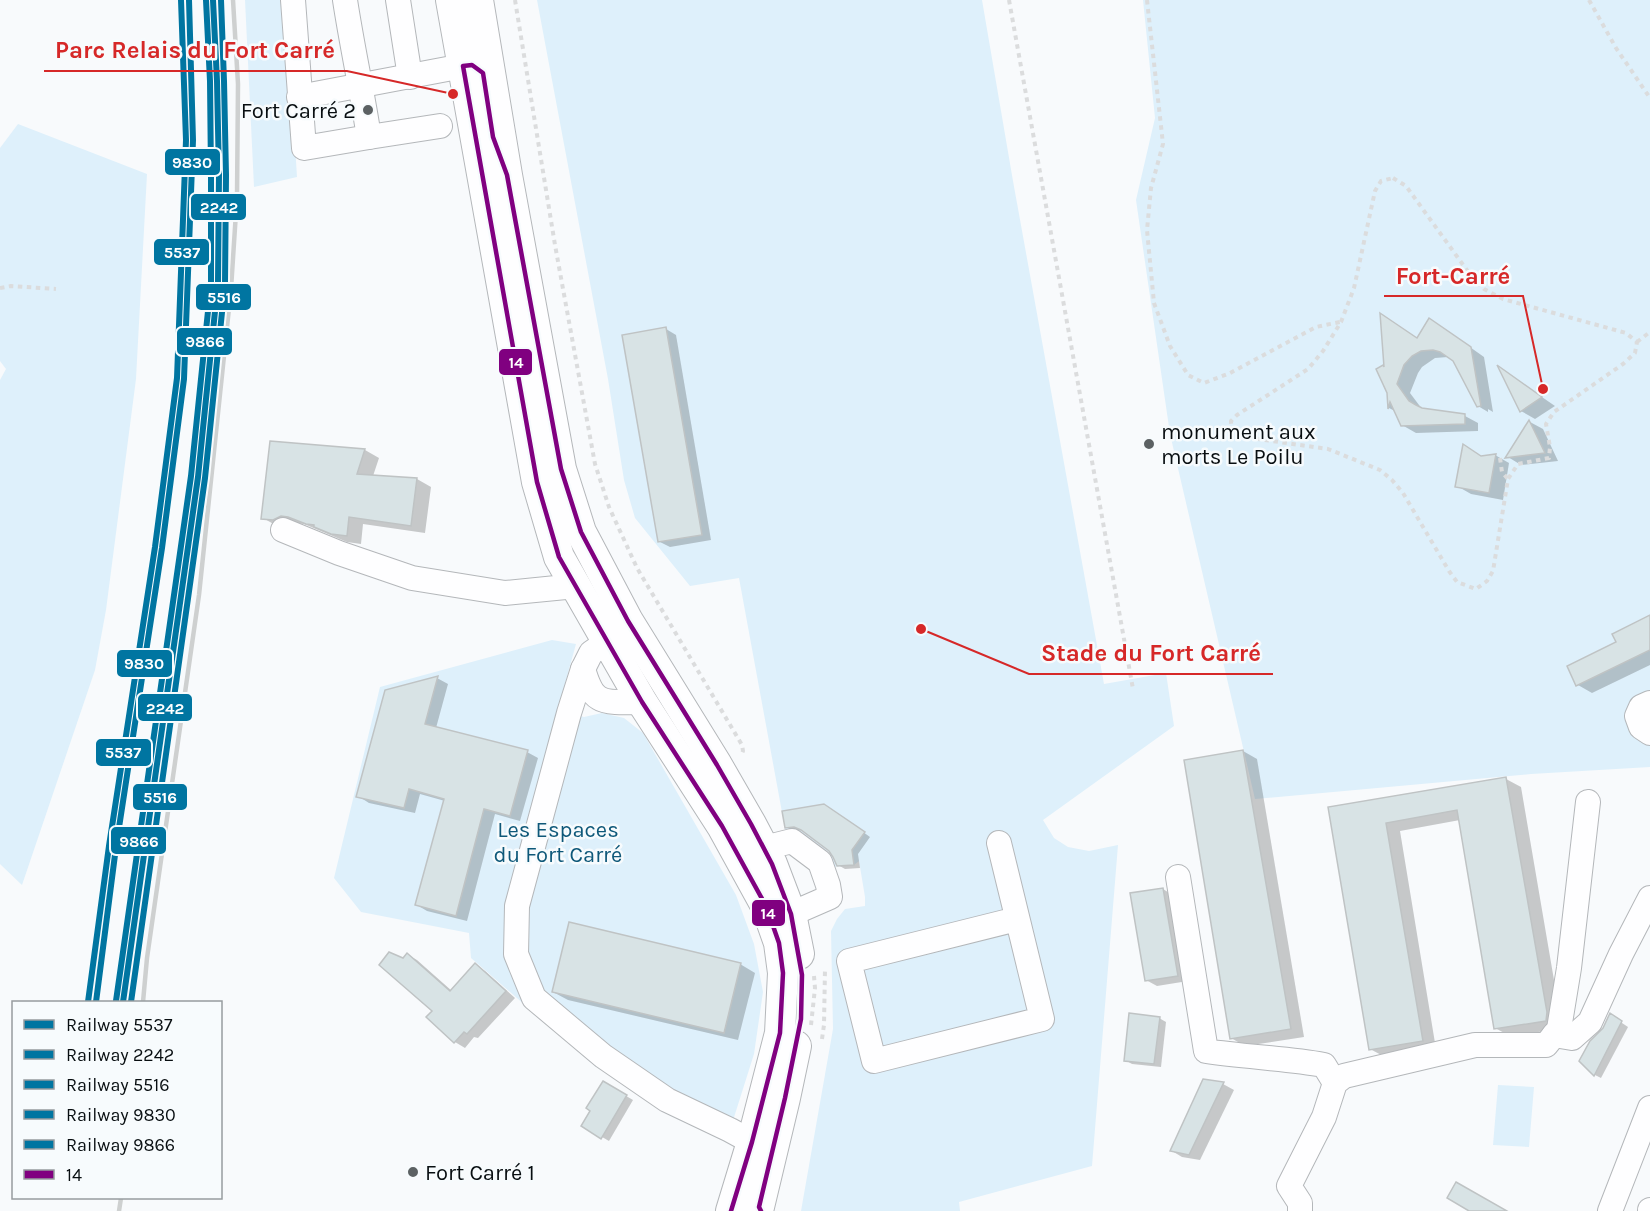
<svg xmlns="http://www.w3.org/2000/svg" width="1650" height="1211" font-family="Karla,sans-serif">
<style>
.green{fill:#def0fb}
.shadow{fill:#0003}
.building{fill:#d8e3e5;stroke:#bfc3c4;stroke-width:1.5}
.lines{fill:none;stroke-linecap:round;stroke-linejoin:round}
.minor-casing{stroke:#b4b7ba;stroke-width:26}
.major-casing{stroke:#b4b7ba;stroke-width:32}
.path{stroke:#dbdcdd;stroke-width:4;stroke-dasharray:4.5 4.5;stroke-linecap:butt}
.minor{stroke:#fefeff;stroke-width:24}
.major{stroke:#fefeff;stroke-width:30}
.rail{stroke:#ced0d0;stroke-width:4.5}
.bus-1-casing{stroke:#f7fbfd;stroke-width:9}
.bus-1{stroke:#800080;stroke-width:4.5}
.rail-1-casing{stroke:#f7fbfd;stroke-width:10}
.rail-2-casing{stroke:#f7fbfd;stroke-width:10}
.rail-3-casing{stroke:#f7fbfd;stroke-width:10}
.rail-4-casing{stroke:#f7fbfd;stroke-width:10}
.rail-5-casing{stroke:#f7fbfd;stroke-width:10}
.rail-1{stroke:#0075a1;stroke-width:6}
.rail-2{stroke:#0075a1;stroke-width:6}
.rail-3{stroke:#0075a1;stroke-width:6}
.rail-4{stroke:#0075a1;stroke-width:6}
.rail-5{stroke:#0075a1;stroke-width:6}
.poi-dot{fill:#5c6163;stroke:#f7fbfd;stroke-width:2}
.labels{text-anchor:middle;stroke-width:5;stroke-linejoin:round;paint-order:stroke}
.poi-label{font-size:22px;fill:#080e11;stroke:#f7fbfd;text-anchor:start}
.park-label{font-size:22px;fill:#0e5879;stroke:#f7fbfd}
.leader{fill:none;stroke:#d62828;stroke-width:2}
.callout-dot{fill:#d62828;stroke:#f7fbfd;stroke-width:2}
.callout-label{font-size:24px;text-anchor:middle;font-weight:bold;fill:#d62828;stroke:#f7fbfd;stroke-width:5;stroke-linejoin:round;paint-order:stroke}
.line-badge{stroke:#f7fbfd;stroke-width:2}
.badge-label{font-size:16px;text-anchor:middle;font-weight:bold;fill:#fff}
</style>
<rect width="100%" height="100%" fill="#f8fafc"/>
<g class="green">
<path d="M 245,0 L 286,0 L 297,177 L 254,187 Z"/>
<path d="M 537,0 L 982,0 L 1013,181 L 1104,684 L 1166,673 L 1174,726 L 1043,820 L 1054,838 L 1068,847 L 1089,851 L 1118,845 L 1092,1166 L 959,1202 L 960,1211 L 801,1211 L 833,1029 L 831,931 L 837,919 L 845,909 L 865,906 L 865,897 L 859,861 L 854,865 L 831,867 L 830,853 L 801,833 L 786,834 L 739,578 L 690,586 L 635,518 L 624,480 L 608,379 Z"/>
<path d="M 1143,0 L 1650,0 L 1650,767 L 1531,774 L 1255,799 L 1170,434 L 1136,200 L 1155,118 Z"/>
<path d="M 18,124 L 147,174 L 136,379 L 106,610 L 95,670 L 22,885 L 0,864 L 0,380 L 6,369 L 0,361 L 0,148 Z"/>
<path d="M 552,640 L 576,644 L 558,709 L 584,717 L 602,713 L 624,718 L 643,733 L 736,895 L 754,944 L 763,992 L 754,1054 L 730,1130 L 724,1141 L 665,1113 L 594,1065 L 471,958 L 469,933 L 361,912 L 334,878 L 380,687 Z"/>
<path d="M 1498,1085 L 1534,1087 L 1529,1147 L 1493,1145 Z"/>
</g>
<g class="shadow">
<path d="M 1443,328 L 1484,357 L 1493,412 L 1488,409 L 1488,412 L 1478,406 L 1454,360 L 1448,357 L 1435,358 L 1422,367 L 1418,373 L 1410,393 L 1422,409 L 1465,416 L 1478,423 L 1478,431 L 1416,433 L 1402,425 L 1397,412 L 1389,408 L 1386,369 L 1418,339 Z"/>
<path d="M 666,329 L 676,335 L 711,540 L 670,547 L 660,542 Z"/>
<path d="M 1511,376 L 1555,406 L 1535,419 L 1521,411 Z"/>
<path d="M 1530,422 L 1543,429 L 1558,461 L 1521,465 L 1508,457 Z"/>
<path d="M 271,443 L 365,450 L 379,458 L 373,476 L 417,479 L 431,487 L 425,533 L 363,524 L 361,544 L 347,542 L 304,524 L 296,523 L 277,526 L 263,518 Z"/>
<path d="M 1495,455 L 1509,463 L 1503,500 L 1471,494 L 1457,486 L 1482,457 Z"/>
<path d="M 1650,617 L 1650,665 L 1592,693 L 1578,685 L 1618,643 Z"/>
<path d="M 437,678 L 448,684 L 436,728 L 527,752 L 538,758 L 520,821 L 495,814 L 467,921 L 427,911 L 417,905 L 445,801 L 420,794 L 415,813 L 369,803 L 358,796 Z"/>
<path d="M 1243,751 L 1257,759 L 1304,1037 L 1245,1046 L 1231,1038 L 1185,761 Z"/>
<path d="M 1506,779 L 1521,787 L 1561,1021 L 1560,1029 L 1510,1036 L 1495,1028 L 1460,820 L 1400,831 L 1436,1049 L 1385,1057 L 1370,1049 L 1329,808 Z"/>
<path d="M 831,809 L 870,837 L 858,854 L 860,868 L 845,869 L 838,865 L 830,850 L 802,830 L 793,831 L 786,827 Z"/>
<path d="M 1163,889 L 1174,896 L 1188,981 L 1157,986 L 1146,980 Z"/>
<path d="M 408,955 L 417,960 L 452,991 L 476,965 L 485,971 L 515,998 L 478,1038 L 474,1037 L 465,1048 L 455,1042 L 428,1017 L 434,1011 L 403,960 Z"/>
<path d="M 740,964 L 755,973 L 738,1040 L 568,1000 L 553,992 Z"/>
<path d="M 1610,1015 L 1628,1027 L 1601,1078 L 1595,1075 L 1604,1029 Z"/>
<path d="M 1159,1018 L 1166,1022 L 1161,1067 L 1132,1064 L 1125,1060 Z"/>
<path d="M 1204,1081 L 1223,1084 L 1234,1090 L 1200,1160 L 1182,1157 L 1172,1151 Z"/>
<path d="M 604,1083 L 633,1100 L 609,1141 L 583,1126 Z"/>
</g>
<g class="building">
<path d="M 1380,313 L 1417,338 L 1429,318 L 1471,347 L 1481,406 L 1477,407 L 1453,361 L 1440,352 L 1433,350 L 1421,351 L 1412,356 L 1404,365 L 1397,384 L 1409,401 L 1416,405 L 1422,408 L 1465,414 L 1465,424 L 1401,426 L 1390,402 L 1388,409 L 1387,393 L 1376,369 L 1383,365 L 1384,367 Z"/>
<path d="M 666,327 L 702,535 L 658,542 L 622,335 Z"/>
<path d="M 1497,365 L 1542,397 L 1520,412 Z"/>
<path d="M 1529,420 L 1545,453 L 1505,458 Z"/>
<path d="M 270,441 L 365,449 L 357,474 L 417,478 L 411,526 L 349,517 L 347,536 L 331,534 L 314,527 L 314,525 L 306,524 L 288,517 L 281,516 L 273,520 L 261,519 Z"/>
<path d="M 1463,444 L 1481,456 L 1496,454 L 1489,493 L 1455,487 Z"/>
<path d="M 1650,615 L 1650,650 L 1576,686 L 1567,666 L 1616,642 L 1612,634 Z"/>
<path d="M 438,676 L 425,724 L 528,750 L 510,816 L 484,809 L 456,916 L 415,905 L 444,799 L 409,789 L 404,808 L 356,797 L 385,690 Z"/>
<path d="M 1243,750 L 1291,1029 L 1230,1039 L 1184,760 Z"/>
<path d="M 1506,777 L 1547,1012 L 1546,1021 L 1494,1029 L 1457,810 L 1386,823 L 1423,1041 L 1369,1050 L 1328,807 Z"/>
<path d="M 824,804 L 865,832 L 852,850 L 854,865 L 837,866 L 833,857 L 829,851 L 801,830 L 794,827 L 785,828 L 782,811 Z"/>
<path d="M 1163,888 L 1178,976 L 1145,981 L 1130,893 Z"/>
<path d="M 569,922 L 741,963 L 724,1033 L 552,992 Z"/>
<path d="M 389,952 L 403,958 L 407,953 L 450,991 L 475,963 L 506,991 L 467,1034 L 464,1032 L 454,1043 L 426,1017 L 432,1011 L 379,965 Z"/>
<path d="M 1129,1013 L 1160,1017 L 1154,1064 L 1124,1061 Z"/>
<path d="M 1610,1013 L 1622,1021 L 1594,1076 L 1579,1061 L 1590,1041 L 1603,1028 Z"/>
<path d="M 1203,1079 L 1224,1082 L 1189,1155 L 1170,1151 Z"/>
<path d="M 603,1081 L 627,1095 L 601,1139 L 581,1126 L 590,1111 L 586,1108 Z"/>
<path d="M 1456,1182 L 1507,1211 L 1469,1211 L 1447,1198 Z"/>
</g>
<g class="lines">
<defs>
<g id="minor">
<path d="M 293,0 L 304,148 L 369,137 C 362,91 352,46 345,0"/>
<path d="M 398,0 L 410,77"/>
<path d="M 299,97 L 463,66"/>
<path d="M 369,137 L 440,126"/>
<path d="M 283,530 L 339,553 L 412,578 L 505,593 L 576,586"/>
<path d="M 607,642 L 591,653 L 583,669 C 586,679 590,693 599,698 C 608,704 631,702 642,702"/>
<path d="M 583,669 L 569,713 L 517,906 L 516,954 L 534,998 L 603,1056 L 667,1100 L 730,1130 L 752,1142"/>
<path d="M 1650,703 L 1641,707 L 1637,716 L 1641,727 L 1650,733"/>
<path d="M 999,843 L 1042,1019 L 874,1061 L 849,961 L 1017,919"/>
<path d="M 764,850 L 776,845 L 792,841 L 820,862 L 828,885 L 830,897 L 791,914"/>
<path d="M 1178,877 L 1206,1051 C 1245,1057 1285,1058 1324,1065 L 1335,1083"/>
<path d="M 1554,1035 L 1572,1038 L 1590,1022 L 1621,954 L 1650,898"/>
<path d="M 1300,1211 L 1300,1203 L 1289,1186 L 1324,1117 L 1335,1083 L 1344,1076 L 1475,1045 L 1546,1045 L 1559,1029 L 1569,968 L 1588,802"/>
<path d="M 1610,1211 L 1650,1108"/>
<path d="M 1650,1211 L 1650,1210"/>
</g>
<g id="major">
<path d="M 451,0 L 537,482 L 559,557 L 642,702 L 722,826 L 766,906 L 779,943 L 783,973 L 780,1033 L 752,1142 L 731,1211"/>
<path d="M 478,0 L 507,175 L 561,469 L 581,532 L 628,621 L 717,765 L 751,824 L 772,864 L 791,914 L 799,954"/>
<path d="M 758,1211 L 785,1098 L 796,1046"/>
</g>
</defs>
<use href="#minor" class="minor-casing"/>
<use href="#major" class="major-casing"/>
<g class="path">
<path d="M 515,0 L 555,245 L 595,464 L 609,507 L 637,568 L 742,745 L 743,751 L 741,756"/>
<path d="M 1009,0 L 1133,689"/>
<path d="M 1147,0 L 1163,144 L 1151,188 L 1147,230 L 1154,303 L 1170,346 L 1188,375 L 1204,383 L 1230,373 L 1316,327 L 1340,322"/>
<path d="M 1589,0 L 1616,48 L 1650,98"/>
<path d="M 1393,178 L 1406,186 L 1469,273 L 1484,289 L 1503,299 L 1626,333 L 1637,342 L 1635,353 L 1623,364 L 1554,412 L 1546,424 L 1550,447 L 1549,458 L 1518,464 L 1508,479 L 1493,571 L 1487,581 L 1476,589 L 1457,582 L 1449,571 L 1403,493 L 1392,480 L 1380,470 L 1328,449 L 1244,437 C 1236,434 1231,430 1231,421 L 1237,415 L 1308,369 L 1323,351 L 1341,322 L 1354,288 L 1375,191 L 1381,181 Z"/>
<path d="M 0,288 L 11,286 L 56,289"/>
<path d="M 1637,342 L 1650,332"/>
<path d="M 1500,458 L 1502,472 L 1508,479"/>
<path d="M 811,1025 L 815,988 L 814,976"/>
<path d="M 822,1039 L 824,1025 L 825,969"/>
</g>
<use href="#minor" class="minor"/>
<use href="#major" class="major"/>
<g class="rail">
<path d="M 143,1002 L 147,958 L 199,595 L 231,289 L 237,197 L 238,84 L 233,0"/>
<path d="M 119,1211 L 121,1198"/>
</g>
<defs>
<path id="bus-1" d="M 731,1211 L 752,1142 L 780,1033 L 783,973 L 779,943 L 766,906 L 722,826 L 642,702 L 559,557 L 537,482 L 463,66 L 472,65 L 483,73 L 493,137 L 507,175 L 561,469 L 581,532 L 628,621 L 717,765 L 751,824 L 772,864 L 791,914 L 802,975 L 801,1019 L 785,1098 L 759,1207 L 761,1211"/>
</defs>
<use href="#bus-1" class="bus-1-casing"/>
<use href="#bus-1" class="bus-1"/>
<defs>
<path id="rail-1" d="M 88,1002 L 109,846 L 155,547 L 177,378 L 186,140 L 181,0"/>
<path id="rail-2" d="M 123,1002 L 198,477 L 218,282 L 219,175 L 217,81 L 213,0"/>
<path id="rail-3" d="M 131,1002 L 205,478 L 225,283 L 226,175 L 224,81 L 221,0"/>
<path id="rail-4" d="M 96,1002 L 116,847 L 162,548 L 184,379 L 193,140 L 189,0"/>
<path id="rail-5" d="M 116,1001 L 191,476 L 211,282 L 211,175 L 210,81 L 206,0"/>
</defs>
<use href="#rail-1" class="rail-1-casing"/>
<use href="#rail-2" class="rail-2-casing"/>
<use href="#rail-3" class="rail-3-casing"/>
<use href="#rail-4" class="rail-4-casing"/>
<use href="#rail-5" class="rail-5-casing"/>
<use href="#rail-1" class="rail-1"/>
<use href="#rail-2" class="rail-2"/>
<use href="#rail-3" class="rail-3"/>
<use href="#rail-4" class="rail-4"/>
<use href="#rail-5" class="rail-5"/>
</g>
<g class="poi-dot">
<circle cx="368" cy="110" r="6"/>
<circle cx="1149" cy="444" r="6"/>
<circle cx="413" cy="1172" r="6"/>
</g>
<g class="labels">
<g class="poi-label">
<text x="356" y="118" text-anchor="end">Fort Carré 2</text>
<text x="1161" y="439">monument aux<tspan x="1161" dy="25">morts Le Poilu</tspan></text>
<text x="425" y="1180">Fort Carré 1</text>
</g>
<g class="park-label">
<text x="558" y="837">Les Espaces<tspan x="558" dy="25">du Fort Carré</tspan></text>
</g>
</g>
<path class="leader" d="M453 94L347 71H44M1543 389L1523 296H1384M921 629L1029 674H1273"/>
<g class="callout-dot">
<circle cx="453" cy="94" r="6"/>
<circle cx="1543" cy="389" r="6"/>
<circle cx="921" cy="629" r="6"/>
</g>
<g class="callout-label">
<text x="195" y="58">Parc Relais du Fort Carré</text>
<text x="1453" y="284">Fort-Carré</text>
<text x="1151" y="661">Stade du Fort Carré</text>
</g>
<g class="line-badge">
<rect x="164" y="148" width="57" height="28" rx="6" fill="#0075a1"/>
<rect x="190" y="193" width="57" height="28" rx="6" fill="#0075a1"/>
<rect x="153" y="238" width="57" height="28" rx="6" fill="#0075a1"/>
<rect x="195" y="283" width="57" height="28" rx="6" fill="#0075a1"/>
<rect x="176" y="327" width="57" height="29" rx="6" fill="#0075a1"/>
<rect x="498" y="348" width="35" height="28" rx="6" fill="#800080"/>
<rect x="116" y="649" width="57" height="29" rx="6" fill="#0075a1"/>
<rect x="137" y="693" width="56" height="29" rx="6" fill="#0075a1"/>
<rect x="95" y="738" width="57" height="29" rx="6" fill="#0075a1"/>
<rect x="132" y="783" width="56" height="28" rx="6" fill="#0075a1"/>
<rect x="110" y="826" width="57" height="29" rx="6" fill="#0075a1"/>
<rect x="751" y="899" width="35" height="28" rx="6" fill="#800080"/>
</g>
<g class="badge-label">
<text x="192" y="168">9830</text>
<text x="219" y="213">2242</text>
<text x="182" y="258">5537</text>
<text x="224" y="303">5516</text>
<text x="205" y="347">9866</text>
<text x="516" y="368">14</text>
<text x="144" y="669">9830</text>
<text x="165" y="714">2242</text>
<text x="123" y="758">5537</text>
<text x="160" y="803">5516</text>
<text x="139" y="847">9866</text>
<text x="768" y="919">14</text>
</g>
<rect x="12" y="1001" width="210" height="198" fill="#f7fbfd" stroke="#979c9f" stroke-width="1.5"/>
<rect x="24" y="1020" width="30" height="9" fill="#0075a1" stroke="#979c9f" stroke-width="1.5"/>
<text x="66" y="1031" font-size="18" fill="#080e11">Railway 5537</text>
<rect x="24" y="1050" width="30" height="9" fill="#0075a1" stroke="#979c9f" stroke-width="1.5"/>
<text x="66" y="1061" font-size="18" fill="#080e11">Railway 2242</text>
<rect x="24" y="1080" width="30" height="9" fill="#0075a1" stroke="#979c9f" stroke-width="1.5"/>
<text x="66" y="1091" font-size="18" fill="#080e11">Railway 5516</text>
<rect x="24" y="1110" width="30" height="9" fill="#0075a1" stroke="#979c9f" stroke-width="1.5"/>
<text x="66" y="1121" font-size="18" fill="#080e11">Railway 9830</text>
<rect x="24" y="1140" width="30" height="9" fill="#0075a1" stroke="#979c9f" stroke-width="1.5"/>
<text x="66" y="1151" font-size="18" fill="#080e11">Railway 9866</text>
<rect x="24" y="1170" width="30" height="9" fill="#800080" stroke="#979c9f" stroke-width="1.5"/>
<text x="66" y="1181" font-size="18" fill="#080e11">14</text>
</svg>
